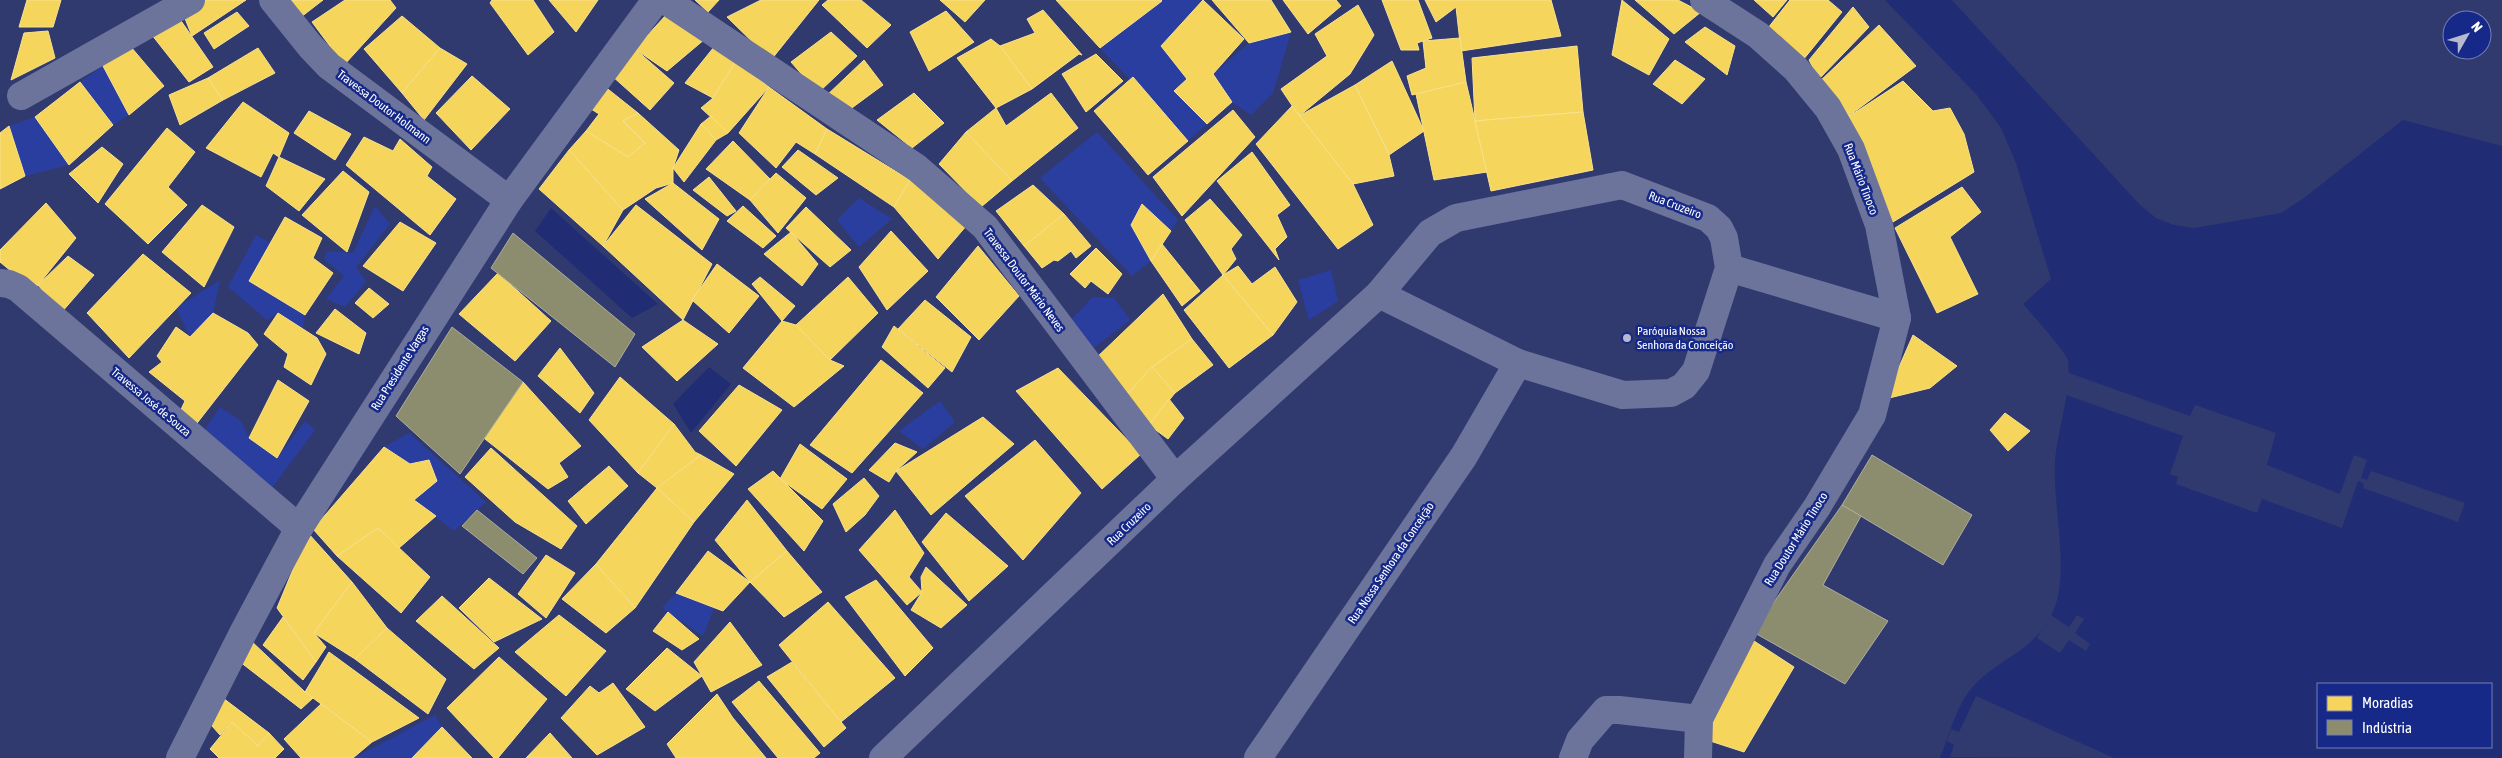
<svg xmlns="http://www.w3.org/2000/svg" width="2502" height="758" font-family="'Asap Condensed',sans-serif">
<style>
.green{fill:#2a3ea0}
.water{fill:#202d74;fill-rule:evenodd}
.pier{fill:#303a6f}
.homes{fill:#f6d55c;stroke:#f9e28d}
.industry{fill:#8c8c6e;stroke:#aeae9a}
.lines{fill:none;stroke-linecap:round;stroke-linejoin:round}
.minor{stroke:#6c749c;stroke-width:28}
.tertiary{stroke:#6c749c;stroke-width:28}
.poi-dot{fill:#b7bacd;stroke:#162989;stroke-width:2}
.labels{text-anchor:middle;stroke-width:5;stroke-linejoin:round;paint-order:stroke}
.street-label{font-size:12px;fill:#fff;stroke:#162989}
.poi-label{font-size:12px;fill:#fff;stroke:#162989;text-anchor:start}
</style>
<rect width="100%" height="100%" fill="#303a6f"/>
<g class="green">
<path d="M 1156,0 L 1202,0 L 1161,46 L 1187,79 L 1174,91 L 1207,124 L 1188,141 L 1100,48 Z"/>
<path d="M 1291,32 L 1273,93 L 1251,115 L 1232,102 L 1213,74 L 1249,43 Z"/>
<path d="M 103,66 L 129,115 L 113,125 L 80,82 Z"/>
<path d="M 35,117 L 69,165 L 25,176 L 9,126 Z"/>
<path d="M 1097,132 L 1178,220 L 1171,231 L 1142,205 L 1131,225 L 1151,261 L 1132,276 L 1040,178 Z"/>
<path d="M 859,198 L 892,219 L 859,247 L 837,220 Z"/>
<path d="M 375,206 L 390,224 L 356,267 L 366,282 L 345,307 L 326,299 L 344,276 L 324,259 L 327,251 L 353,253 Z"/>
<path d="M 256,235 L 270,243 L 249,281 L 305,315 L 303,329 L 278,313 L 267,320 L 228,287 Z"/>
<path d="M 1331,270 L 1338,301 L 1309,320 L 1298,280 Z"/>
<path d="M 220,280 L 213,313 L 190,337 L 176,308 Z"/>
<path d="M 1093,297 L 1114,298 L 1130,320 L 1091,350 L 1068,323 Z"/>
<path d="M 940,401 L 955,422 L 923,449 L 899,431 Z"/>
<path d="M 220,407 L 241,421 L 249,438 L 277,458 L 305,421 L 315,430 L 268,493 L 203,432 Z"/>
<path d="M 409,433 L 486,502 L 454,531 L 414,500 L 410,464 L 384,447 Z"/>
<path d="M 676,593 L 714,608 L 703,636 L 662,608 Z"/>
<path d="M 435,715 L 442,727 L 412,758 L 354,758 Z"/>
</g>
<g class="water">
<path d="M 1885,0 L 1952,0 L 2140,205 L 2156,218 L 2174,225 L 2194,228 L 2281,213 L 2304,198 L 2403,120 L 2502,146 L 2502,758 L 1940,758 C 1949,736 1956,707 1971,689 C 1996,659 2031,654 2051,616 C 2072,577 2052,506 2055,462 C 2057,431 2072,390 2068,360 C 2066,352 2031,313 2023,304 L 2051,279 L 2016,163 L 2001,128 L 1976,94 ZM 2318,684 L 2491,684 L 2491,747 L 2318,747 Z"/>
<path d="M 551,208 L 658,304 L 632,318 L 535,231 Z"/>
<path d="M 709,367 L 731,384 L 691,433 L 673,404 Z"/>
</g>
<g class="pier">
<path d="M 2066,372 L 2190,416 L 2195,405 L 2276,433 L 2267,465 L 2340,494 L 2354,455 L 2367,460 L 2361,478 L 2367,480 L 2371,471 L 2465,503 L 2458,522 L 2363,488 L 2364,484 L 2358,481 L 2342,528 L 2262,499 L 2257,513 L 2176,484 L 2178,477 L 2170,474 L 2183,436 L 2063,394 Z"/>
<path d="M 2051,615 L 2069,627 L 2077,615 L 2084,619 L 2075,633 L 2090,644 L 2086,651 L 2069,640 L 2060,653 L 2037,638 Z"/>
<path d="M 1976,696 L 2114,758 L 1950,757 L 1954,745 L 1947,741 L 1951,729 L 1959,732 Z"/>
</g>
<g class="homes">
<path d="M 27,0 L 61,0 L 53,27 L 19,27 Z"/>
<path d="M 202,0 L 246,0 L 192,36 L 182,11 Z"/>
<path d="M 289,0 L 323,0 L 301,17 Z"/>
<path d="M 345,0 L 390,0 L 396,8 L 344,65 L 312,22 Z"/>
<path d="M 492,0 L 533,0 L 554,32 L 528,55 L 490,3 Z"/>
<path d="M 549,0 L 598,0 L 576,32 Z"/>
<path d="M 695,0 L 719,0 L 708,12 Z"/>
<path d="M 761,0 L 819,0 L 771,60 L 727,17 Z"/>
<path d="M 828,0 L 861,0 L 891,25 L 867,48 L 822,5 Z"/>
<path d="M 940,0 L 985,0 L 965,22 Z"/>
<path d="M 1056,0 L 1161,0 L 1162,1 L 1100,48 Z"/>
<path d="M 1203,0 L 1244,39 L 1213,74 L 1232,102 L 1207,124 L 1174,91 L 1187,79 L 1161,46 Z"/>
<path d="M 1212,0 L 1271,0 L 1291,32 L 1249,43 Z"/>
<path d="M 1283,0 L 1336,0 L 1341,6 L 1308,34 Z"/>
<path d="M 1382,0 L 1418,0 L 1432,38 L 1417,43 L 1419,50 L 1401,50 Z"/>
<path d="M 1425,0 L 1551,0 L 1561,36 L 1461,51 L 1456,7 L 1436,22 Z"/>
<path d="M 1622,0 L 1669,39 L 1649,75 L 1612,55 Z"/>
<path d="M 1635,0 L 1678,0 L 1701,12 L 1674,34 Z"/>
<path d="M 1754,0 L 1787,0 L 1773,17 Z"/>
<path d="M 1790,0 L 1828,0 L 1842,12 L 1803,60 L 1768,28 Z"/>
<path d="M 1358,5 L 1374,35 L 1350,74 L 1299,116 L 1281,89 L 1327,56 L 1315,34 Z"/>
<path d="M 1853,7 L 1869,27 L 1819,79 L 1809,60 Z"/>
<path d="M 1043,10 L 1082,55 L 1079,54 L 1032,89 L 1000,46 L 1035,33 L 1027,19 Z"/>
<path d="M 946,11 L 974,42 L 929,71 L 910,32 Z"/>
<path d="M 237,12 L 249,26 L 214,49 L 204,33 Z"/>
<path d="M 177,15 L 213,67 L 189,82 L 148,30 Z"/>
<path d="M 666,15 L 705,39 L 667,71 L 635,49 Z"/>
<path d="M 402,16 L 440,48 L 402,93 L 364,49 Z"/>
<path d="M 1879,25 L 1916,66 L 1842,121 L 1818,83 Z"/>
<path d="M 1705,27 L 1735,46 L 1727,75 L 1685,42 Z"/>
<path d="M 48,31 L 55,58 L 11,80 L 24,33 Z"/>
<path d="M 831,32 L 857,56 L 818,93 L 791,62 Z"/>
<path d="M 1460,38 L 1466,82 L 1412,95 L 1407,76 L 1426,68 L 1423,41 Z"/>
<path d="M 991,39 L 1000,46 L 1032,89 L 996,108 L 957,58 Z"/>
<path d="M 1577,46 L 1583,112 L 1475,121 L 1472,58 Z"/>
<path d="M 131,47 L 164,86 L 129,115 L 103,66 Z"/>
<path d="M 714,47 L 736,61 L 713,98 L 685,83 Z"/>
<path d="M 258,48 L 275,73 L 223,100 L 208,78 Z"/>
<path d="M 440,48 L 467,64 L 424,120 L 402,93 Z"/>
<path d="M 635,49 L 674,83 L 650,110 L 611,75 Z"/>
<path d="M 1096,54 L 1123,81 L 1086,112 L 1062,74 Z"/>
<path d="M 864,60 L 883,85 L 845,113 L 824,98 Z"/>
<path d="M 1675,60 L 1705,79 L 1682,104 L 1653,84 Z"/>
<path d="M 736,61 L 769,87 L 728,133 L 701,108 L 713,98 Z"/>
<path d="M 1392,61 L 1424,131 L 1389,155 L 1355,85 Z"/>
<path d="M 472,76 L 510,109 L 471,150 L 436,113 Z"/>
<path d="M 1133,77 L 1188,141 L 1148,175 L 1094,111 Z"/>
<path d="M 208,78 L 223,100 L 180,125 L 169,95 Z"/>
<path d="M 1903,81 L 1933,111 L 1950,108 L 1964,134 L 1974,172 L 1893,222 L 1842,121 Z"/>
<path d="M 80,82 L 113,125 L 69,165 L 35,117 Z"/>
<path d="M 1466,82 L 1487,172 L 1434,180 L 1416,94 Z"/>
<path d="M 1355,85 L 1389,155 L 1394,176 L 1353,184 L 1299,116 Z"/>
<path d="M 604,86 L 638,113 L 623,121 L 645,143 L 628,157 L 586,131 L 599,114 L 588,107 Z"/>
<path d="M 769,87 L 827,129 L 815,154 L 796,142 L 776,168 L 739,133 Z"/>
<path d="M 914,93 L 944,123 L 912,148 L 877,120 Z"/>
<path d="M 1051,93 L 1078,128 L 1012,181 L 966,132 L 996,108 L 1006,126 Z"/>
<path d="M 243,102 L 289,133 L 279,157 L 273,153 L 261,177 L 206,148 Z"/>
<path d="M 1292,106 L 1353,184 L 1373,225 L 1338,249 L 1256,144 Z"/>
<path d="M 1233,110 L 1255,137 L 1182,216 L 1153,177 Z"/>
<path d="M 309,111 L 351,134 L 335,160 L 294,133 Z"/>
<path d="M 1583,112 L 1593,170 L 1491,191 L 1475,121 Z"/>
<path d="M 638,113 L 679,150 L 673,168 L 673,183 L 656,188 L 623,210 L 569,150 L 586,131 L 628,157 L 645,143 L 623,121 Z"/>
<path d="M 711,116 L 728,133 L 716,140 L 701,124 Z"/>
<path d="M 701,124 L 716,140 L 684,182 L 673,168 Z"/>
<path d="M 9,126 L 25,176 L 0,189 L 0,133 Z"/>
<path d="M 167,128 L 195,152 L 168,187 L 187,205 L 148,244 L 105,204 Z"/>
<path d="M 827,129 L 910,180 L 894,207 L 815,154 Z"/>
<path d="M 966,132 L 1012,181 L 981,207 L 939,164 Z"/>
<path d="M 364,137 L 393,151 L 400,139 L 432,167 L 427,176 L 456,199 L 430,235 L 346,165 Z"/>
<path d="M 733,141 L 770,179 L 750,200 L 706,169 Z"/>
<path d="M 102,147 L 123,164 L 98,203 L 69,174 Z"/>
<path d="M 569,150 L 623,210 L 603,246 L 539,189 Z"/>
<path d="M 798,150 L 838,178 L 816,195 L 782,167 Z"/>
<path d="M 1252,152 L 1290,205 L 1277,215 L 1287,237 L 1275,249 L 1279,260 L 1217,181 Z"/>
<path d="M 279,157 L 325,179 L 299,211 L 266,186 Z"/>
<path d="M 343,171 L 369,192 L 347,252 L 302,215 Z"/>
<path d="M 776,173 L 806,198 L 778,233 L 750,200 Z"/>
<path d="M 709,177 L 736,211 L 727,216 L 693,190 Z"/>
<path d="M 910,180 L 967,225 L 938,259 L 894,207 Z"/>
<path d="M 673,183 L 719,219 L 702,250 L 645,199 Z"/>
<path d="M 1033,185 L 1064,214 L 1024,246 L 996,211 Z"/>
<path d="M 1962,187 L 1981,212 L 1950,237 L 1978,294 L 1937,313 L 1895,228 Z"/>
<path d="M 1210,199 L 1242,235 L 1231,249 L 1236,259 L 1223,275 L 1185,220 Z"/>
<path d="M 46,203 L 76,238 L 34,290 L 0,262 L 0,250 Z"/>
<path d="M 1142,204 L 1171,231 L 1151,261 L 1131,225 Z"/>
<path d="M 202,205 L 234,227 L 204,287 L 162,252 Z"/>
<path d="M 636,205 L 712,264 L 683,320 L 603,246 Z"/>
<path d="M 743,206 L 776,236 L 763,248 L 727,221 Z"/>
<path d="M 806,207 L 851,250 L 830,267 L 786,228 Z"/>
<path d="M 1064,214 L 1091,246 L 1076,258 L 1071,251 L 1058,261 L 1054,260 L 1042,268 L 1024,246 Z"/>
<path d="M 285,217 L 322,238 L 313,258 L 333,273 L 305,315 L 249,281 Z"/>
<path d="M 400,222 L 436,243 L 403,291 L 363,266 Z"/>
<path d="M 891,231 L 928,271 L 887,310 L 859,267 Z"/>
<path d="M 791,232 L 818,264 L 802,286 L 764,254 Z"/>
<path d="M 1162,244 L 1200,291 L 1182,306 L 1151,261 Z"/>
<path d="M 978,246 L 1019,296 L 979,340 L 936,297 Z"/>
<path d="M 1096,248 L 1122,274 L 1108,294 L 1091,281 L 1085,288 L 1070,274 Z"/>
<path d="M 143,254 L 191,293 L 129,358 L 87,313 Z"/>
<path d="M 68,256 L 94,275 L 61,313 L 38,285 Z"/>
<path d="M 717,264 L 759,296 L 729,333 L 692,300 Z"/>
<path d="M 1238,266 L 1252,284 L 1275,267 L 1297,302 L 1273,335 L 1223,275 Z"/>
<path d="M 498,273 L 551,321 L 515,361 L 459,314 Z"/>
<path d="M 1223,275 L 1273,335 L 1229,368 L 1184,310 Z"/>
<path d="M 760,277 L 795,306 L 782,321 L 752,284 Z"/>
<path d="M 848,277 L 878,313 L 830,360 L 796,325 Z"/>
<path d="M 369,288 L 389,304 L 373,318 L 355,303 Z"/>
<path d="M 1163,294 L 1192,339 L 1152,367 L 1122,400 L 1094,360 Z"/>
<path d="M 925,300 L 971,337 L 952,372 L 898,329 Z"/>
<path d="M 335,309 L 366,333 L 359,354 L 316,333 Z"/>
<path d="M 213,313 L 248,333 L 258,345 L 194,427 L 177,418 L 185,401 L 149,372 L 162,362 L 157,356 L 176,327 L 190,337 Z"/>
<path d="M 278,313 L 317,338 L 326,354 L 311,385 L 284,367 L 288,354 L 264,334 Z"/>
<path d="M 683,320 L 718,344 L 677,381 L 642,347 Z"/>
<path d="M 782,321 L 796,325 L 830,360 L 844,366 L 794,407 L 743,368 Z"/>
<path d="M 894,326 L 945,368 L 928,388 L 882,347 Z"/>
<path d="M 1913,335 L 1957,366 L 1930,388 L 1885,399 Z"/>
<path d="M 1192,339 L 1213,365 L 1175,393 L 1152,367 Z"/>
<path d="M 560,348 L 594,393 L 580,413 L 538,376 Z"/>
<path d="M 881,360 L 923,393 L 852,473 L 810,445 Z"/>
<path d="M 1152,367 L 1175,393 L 1149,425 L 1122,400 Z"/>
<path d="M 1058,368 L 1141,454 L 1102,489 L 1016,391 Z"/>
<path d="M 620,377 L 674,424 L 638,473 L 589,420 Z"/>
<path d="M 278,380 L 309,401 L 277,458 L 249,438 Z"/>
<path d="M 523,382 L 581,446 L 559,463 L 568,477 L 548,489 L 480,435 Z"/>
<path d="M 739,385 L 782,410 L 736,466 L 699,431 Z"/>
<path d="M 1169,399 L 1184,418 L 1168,439 L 1149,425 Z"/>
<path d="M 2005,413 L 2030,431 L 2008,451 L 1990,430 Z"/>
<path d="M 983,417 L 1014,444 L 931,515 L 896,471 Z"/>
<path d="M 674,424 L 695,452 L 701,455 L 657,488 L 638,473 Z"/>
<path d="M 1035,440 L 1081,493 L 1023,560 L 965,496 Z"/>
<path d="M 895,443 L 917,452 L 896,471 L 889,482 L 869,470 Z"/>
<path d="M 800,444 L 847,479 L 822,509 L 780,479 Z"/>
<path d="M 384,447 L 410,464 L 429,460 L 437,481 L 414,500 L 436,516 L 399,548 L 378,528 L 337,556 L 313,529 Z"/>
<path d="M 491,448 L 577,526 L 561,549 L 515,522 L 465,477 Z"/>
<path d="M 701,455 L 734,474 L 694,522 L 657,488 Z"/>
<path d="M 609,466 L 628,486 L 586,524 L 568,501 Z"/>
<path d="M 773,471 L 823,521 L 804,551 L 748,489 Z"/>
<path d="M 864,478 L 879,496 L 865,515 L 846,532 L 833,504 Z"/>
<path d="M 657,488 L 694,522 L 635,608 L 596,564 Z"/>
<path d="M 747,500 L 787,551 L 750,582 L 715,540 Z"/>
<path d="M 895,510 L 924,553 L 909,577 L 922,592 L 907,605 L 859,550 Z"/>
<path d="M 946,513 L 1008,566 L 969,601 L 922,542 Z"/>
<path d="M 378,528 L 430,577 L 401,613 L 337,556 Z"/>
<path d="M 308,533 L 352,582 L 314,633 L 326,647 L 316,662 L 277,608 Z"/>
<path d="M 708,551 L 750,582 L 723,611 L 676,593 Z"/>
<path d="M 787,551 L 822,592 L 784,617 L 750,582 Z"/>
<path d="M 546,555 L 575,573 L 546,618 L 518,594 Z"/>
<path d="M 596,564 L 635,608 L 606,633 L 562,599 Z"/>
<path d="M 926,567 L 967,605 L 941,628 L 911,610 L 922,592 L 921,577 Z"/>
<path d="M 489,578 L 542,619 L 494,642 L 459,608 Z"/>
<path d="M 876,580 L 933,648 L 905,676 L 845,597 Z"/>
<path d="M 352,582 L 387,628 L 355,659 L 314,633 Z"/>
<path d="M 442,596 L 499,648 L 474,669 L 416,621 Z"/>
<path d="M 828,602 L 895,678 L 841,722 L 779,645 Z"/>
<path d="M 668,612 L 699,639 L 682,650 L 653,631 Z"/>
<path d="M 559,615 L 606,651 L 566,696 L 515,652 Z"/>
<path d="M 283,617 L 316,662 L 303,680 L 263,645 Z"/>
<path d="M 730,622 L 762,665 L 711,692 L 694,662 Z"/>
<path d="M 387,628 L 446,679 L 428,714 L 355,659 Z"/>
<path d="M 248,638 L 305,692 L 313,698 L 301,709 L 235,658 Z"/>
<path d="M 1751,639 L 1794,667 L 1744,752 L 1704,739 Z"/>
<path d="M 667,648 L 702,676 L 655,711 L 626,689 Z"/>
<path d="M 329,652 L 419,718 L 372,742 L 305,692 Z"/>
<path d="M 499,657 L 547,699 L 498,758 L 494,758 L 447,708 Z"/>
<path d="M 792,662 L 846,728 L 824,747 L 767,677 Z"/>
<path d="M 759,681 L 820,753 L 814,758 L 778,758 L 732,702 Z"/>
<path d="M 613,683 L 645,727 L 597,755 L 561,718 L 590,686 L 599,693 Z"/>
<path d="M 717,694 L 733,718 L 766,758 L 676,758 L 667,744 Z"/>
<path d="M 219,695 L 269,733 L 258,746 L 232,722 L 220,735 L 205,718 Z"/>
<path d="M 321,704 L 372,742 L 353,758 L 301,758 L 284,739 Z"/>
<path d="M 232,722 L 258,746 L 269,733 L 284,749 L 275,758 L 219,758 L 210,749 Z"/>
<path d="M 442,727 L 472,758 L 412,758 Z"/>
<path d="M 550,733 L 572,758 L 526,758 Z"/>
</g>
<g class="industry">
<path d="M 513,233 L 635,334 L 615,367 L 491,268 Z"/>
<path d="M 452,327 L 523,382 L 460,474 L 396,416 Z"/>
<path d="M 1872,455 L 1972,515 L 1943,565 L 1842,505 Z"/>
<path d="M 1842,505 L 1861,516 L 1823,585 L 1888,621 L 1845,684 L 1753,632 Z"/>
<path d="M 477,510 L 537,558 L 523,574 L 462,526 Z"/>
</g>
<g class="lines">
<g class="minor">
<path d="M 273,0 L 310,46 L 329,66 L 509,200"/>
<path d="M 665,0 L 917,168 L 985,227 L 1175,479"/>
<path d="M 21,96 L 191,0"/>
<path d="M 1622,185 L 1708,218 L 1719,228 L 1724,238 L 1729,268 L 1696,371 L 1684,386 L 1671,393 L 1623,395 L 1518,363 L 1379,294 L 1430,233 L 1456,218 Z"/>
<path d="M 1729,268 L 1897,318"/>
<path d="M 0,283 L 9,284 L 18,288 L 299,528"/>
<path d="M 883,758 L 1175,479 L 1379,294"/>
<path d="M 1258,758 L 1464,456 L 1518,363"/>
<path d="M 1573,758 L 1580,740 L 1606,710 L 1619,710 L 1699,719"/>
<path d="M 1698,758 L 1699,719 L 1729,660 L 1777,565 L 1817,507 L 1872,415 L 1897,318 L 1879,225 L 1851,149 L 1828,108 L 1796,69 L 1758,35 L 1704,0"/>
</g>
<path class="tertiary" d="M 180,758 L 243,633 L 299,528 L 509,200 L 656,0"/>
</g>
<circle class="poi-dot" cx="1627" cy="338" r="5"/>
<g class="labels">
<g class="street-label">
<text transform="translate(384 107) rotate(37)" y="4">Travessa Doutor Holmann</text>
<text transform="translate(1861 179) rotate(69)" y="4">Rua Mário Tinoco</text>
<text transform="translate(1675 205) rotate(21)" y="4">Rua Cruzeiro</text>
<text transform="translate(1024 280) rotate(53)" y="4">Travessa Doutor Mário Neves</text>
<text transform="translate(400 368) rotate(-58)" y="4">Rua Presidente Vargas</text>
<text transform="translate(151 402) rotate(40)" y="4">Travessa José de Souza</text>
<text transform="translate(1129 524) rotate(-44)" y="4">Rua Cruzeiro</text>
<text transform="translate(1796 539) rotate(-58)" y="4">Rua Doutor Mário Tinoco</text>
<text transform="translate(1391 563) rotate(-56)" y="4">Rua Nossa Senhora da Conceição</text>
</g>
<g class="poi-label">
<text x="1637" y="335">Paróquia Nossa<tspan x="1637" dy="14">Senhora da Conceição</tspan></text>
</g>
</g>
<rect x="2317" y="683" width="175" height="65" fill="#162989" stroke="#737fb8"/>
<rect x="2327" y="696" width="25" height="15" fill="#f6d55c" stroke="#737fb8"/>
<text x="2362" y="708" font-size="15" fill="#ffffff">Moradias</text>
<rect x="2327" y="720" width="25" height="15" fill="#8c8c6e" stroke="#737fb8"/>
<text x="2362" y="733" font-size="15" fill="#ffffff">Indústria</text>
<g transform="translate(2467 35) rotate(51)"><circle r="24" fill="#162989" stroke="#737fb8"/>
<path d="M0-4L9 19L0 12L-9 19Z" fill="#b7bacd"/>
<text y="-8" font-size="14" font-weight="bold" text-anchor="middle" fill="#ffffff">N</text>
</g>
</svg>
